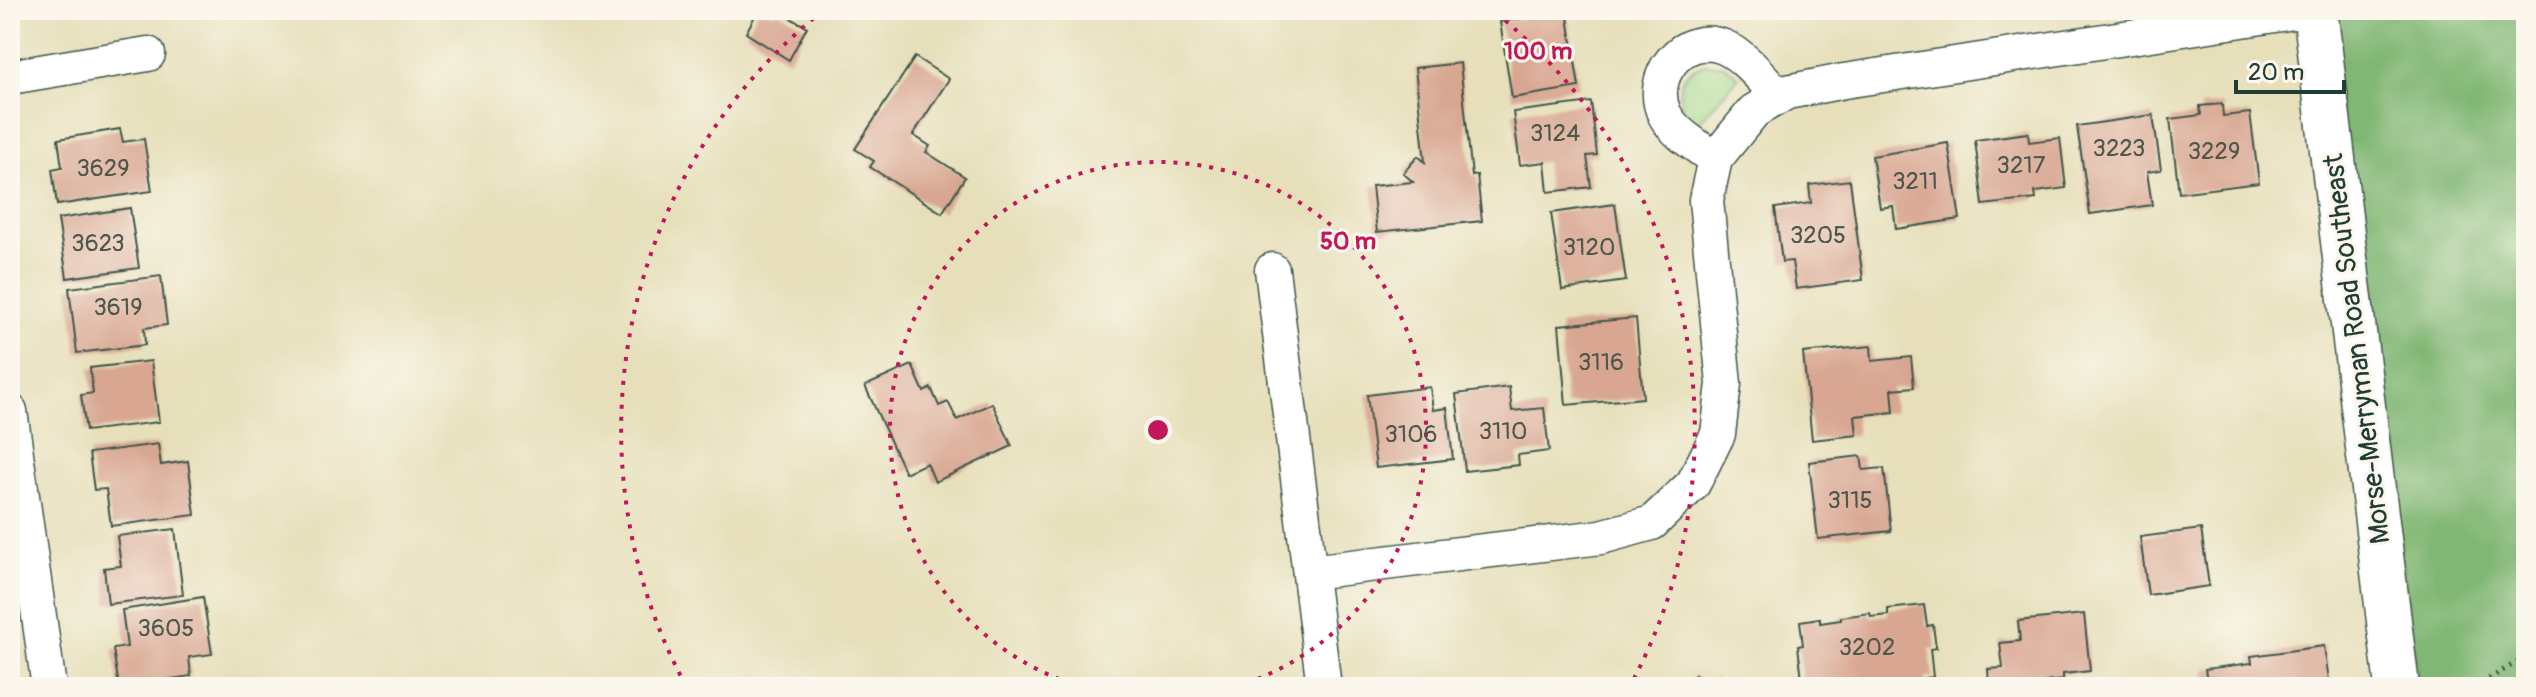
<svg xmlns="http://www.w3.org/2000/svg" width="2536" height="697" font-family="Pangolin,sans-serif">
<style>
.green{fill:#a2d687;stroke:#608a5e;stroke-width:2}
.forest{fill:#81b774;stroke:#507a54;stroke-width:2}
.building{fill:#d8a691}
.lines{fill:none;stroke-linecap:round;stroke-linejoin:round}
.minor-casing{stroke:#3d5548;stroke-width:37}
.tertiary-casing{stroke:#3d5548;stroke-width:47}
.path{stroke:#3d5548;stroke-width:5;stroke-dasharray:2 6;stroke-linecap:butt}
.minor{stroke:#fff;stroke-width:34}
.tertiary{stroke:#fff;stroke-width:44}
.ring{fill:none;stroke:#c2185b;stroke-width:4;stroke-dasharray:4 8}
.labels{text-anchor:middle;stroke-width:6;stroke-linejoin:round;paint-order:stroke}
.number-label{font-size:24px;fill:#4d574b}
.street-label{font-size:28px;fill:#1f3d34;stroke:#fbf7ec}
.centre{fill:#c2185b;stroke:#fbf7ec;stroke-width:4}
.ring-label{font-size:24px;text-anchor:middle;font-weight:bold;fill:#c2185b;stroke:#fbf7ec;stroke-width:6;stroke-linejoin:round;paint-order:stroke}
</style>
<rect width="100%" height="100%" fill="#fbf7ec"/>
<filter id="ink" filterUnits="userSpaceOnUse"><feTurbulence type="fractalNoise" baseFrequency=".0125" numOctaves="2"/><feDisplacementMap in="SourceGraphic" scale="16" xChannelSelector="R" yChannelSelector="G"/><feConvolveMatrix kernelMatrix="1 2 1 2 8 2 1 2 1" color-interpolation-filters="sRGB"/></filter>
<filter id="wash" filterUnits="userSpaceOnUse"><feTurbulence type="fractalNoise" baseFrequency=".006" numOctaves="4" result="noise"/><feDisplacementMap in="SourceGraphic" scale="32" xChannelSelector="R" yChannelSelector="G"/><feGaussianBlur stdDeviation="1.8" result="paint"/><feColorMatrix in="noise" values="0 0 0 0 0 0 0 0 0 0 0 0 0 0 0 0 0 1.4 0 .05"/><feComposite in="paint" operator="in"/></filter>
<g filter="url(#wash)">
<rect width="100%" height="100%" fill="#e6dfba"/>
<path class="green" d="M 1704,64 L 1723,65 L 1739,77 L 1698,123 L 1691,124 C 1675,100 1673,75 1704,64 Z"/>
<path class="forest" d="M 2325,10 L 2526,10 L 2526,687 L 2419,687 Z"/>
<g id="blocks">
<g class="building">
<path d="M 758,10 L 774,13 L 776,10 L 807,27 L 789,60 L 746,33 Z"/>
<path d="M 1567,11 L 1579,87 L 1512,98 L 1500,22 Z"/>
<path d="M 915,57 L 949,79 L 913,135 L 930,146 L 926,152 L 965,177 L 942,213 L 870,167 L 874,161 L 855,149 Z"/>
<path d="M 1460,63 L 1472,176 L 1477,175 L 1482,221 L 1377,232 L 1372,186 L 1413,182 L 1403,173 L 1418,156 L 1425,162 L 1415,68 Z"/>
<path d="M 1591,102 L 1597,155 L 1587,156 L 1591,187 L 1548,192 L 1545,162 L 1520,165 L 1513,112 Z"/>
<path d="M 2222,104 L 2223,116 L 2250,113 L 2259,183 L 2179,193 L 2170,119 L 2201,115 L 2200,106 Z"/>
<path d="M 2153,115 L 2161,170 L 2147,172 L 2152,205 L 2090,214 L 2077,126 Z"/>
<path d="M 120,129 L 123,142 L 144,139 L 152,191 L 57,205 L 52,169 L 62,167 L 58,139 Z"/>
<path d="M 2028,133 L 2029,142 L 2060,138 L 2066,188 L 2035,192 L 2036,199 L 1983,205 L 1975,140 Z"/>
<path d="M 1948,143 L 1960,219 L 1896,229 L 1893,206 L 1880,208 L 1872,156 Z"/>
<path d="M 1850,180 L 1863,280 L 1796,289 L 1792,261 L 1782,262 L 1775,208 L 1811,203 L 1809,185 Z"/>
<path d="M 1615,204 L 1626,281 L 1562,290 L 1551,213 Z"/>
<path d="M 130,208 L 139,268 L 67,278 L 58,219 Z"/>
<path d="M 161,276 L 167,325 L 144,328 L 145,345 L 77,353 L 69,288 Z"/>
<path d="M 1636,318 L 1643,398 L 1566,405 L 1559,325 Z"/>
<path d="M 1871,346 L 1872,361 L 1911,357 L 1914,387 L 1892,389 L 1894,412 L 1855,416 L 1857,435 L 1812,440 L 1803,353 Z"/>
<path d="M 151,361 L 159,422 L 86,431 L 81,395 L 93,393 L 90,368 Z"/>
<path d="M 912,365 L 924,392 L 931,388 L 939,406 L 948,402 L 957,420 L 992,403 L 1012,446 L 935,482 L 927,463 L 905,473 L 865,386 Z"/>
<path d="M 1430,387 L 1433,410 L 1447,408 L 1453,459 L 1376,468 L 1367,395 Z"/>
<path d="M 1509,387 L 1512,411 L 1544,408 L 1549,451 L 1518,455 L 1519,465 L 1465,471 L 1456,394 Z"/>
<path d="M 158,444 L 161,465 L 188,461 L 195,515 L 111,526 L 106,489 L 94,490 L 89,453 Z"/>
<path d="M 1861,456 L 1863,470 L 1884,468 L 1891,531 L 1818,539 L 1809,462 Z"/>
<path d="M 175,529 L 183,595 L 108,604 L 104,568 L 121,566 L 117,536 Z"/>
<path d="M 2201,529 L 2209,586 L 2148,595 L 2140,537 Z"/>
<path d="M 203,597 L 212,654 L 189,657 L 191,676 L 119,687 L 113,649 L 127,647 L 122,610 Z"/>
<path d="M 1924,605 L 1927,626 L 1933,625 L 1936,648 L 1930,649 L 1933,677 L 1925,678 L 1926,687 L 1885,687 L 1884,683 L 1858,687 L 1803,687 L 1798,646 L 1803,645 L 1800,621 L 1820,618 L 1820,623 L 1841,620 L 1841,617 L 1870,613 L 1871,617 L 1888,615 L 1888,609 Z"/>
<path d="M 2084,614 L 2090,671 L 2063,674 L 2063,680 L 2046,682 L 2046,687 L 1989,687 L 1988,669 L 2003,668 L 2000,643 L 2020,641 L 2018,621 Z"/>
<path d="M 2324,646 L 2330,687 L 2208,687 L 2205,669 L 2252,663 L 2251,656 Z"/>
<path d="M 1695,675 L 1705,687 L 1715,677 L 1723,687 L 1682,687 Z"/>
</g>
</g>
</g>
<g filter="url(#ink)">
<use href="#blocks" fill-opacity="0" stroke="#3d5548" stroke-width="2"/>
<g class="lines">
<defs>
<g id="minor">
<path d="M 10,77 L 148,54"/>
<path d="M 1715,159 C 1699,147 1675,134 1665,115 C 1646,78 1683,30 1724,47 C 1745,56 1763,80 1779,96"/>
<path d="M 1272,270 L 1324,687"/>
<path d="M 10,411 L 49,687"/>
<path d="M 1310,572 L 1601,537 L 1652,523 L 1693,484 L 1718,434 L 1724,384 L 1706,200 L 1715,159 L 1754,111 L 1787,92 L 1844,81 L 2307,10"/>
</g>
<path id="tertiary" d="M 2315,10 L 2397,687"/>
</defs>
<use href="#minor" class="minor-casing"/>
<use href="#tertiary" class="tertiary-casing"/>
<path class="path" d="M 2475,687 L 2526,657"/>
<use href="#minor" class="minor"/>
<use href="#tertiary" class="tertiary"/>
</g>
</g>
<g class="ring">
<path d="M1082 687A268 268 0 1 1 1234 687"/>
<path d="M686 686A537 537 0 0 1 820 13M1496 13A537 537 0 0 1 1630 686"/>
</g>
<g class="labels">
<g class="number-label">
<text x="1555" y="141">3124</text>
<text x="2119" y="156">3223</text>
<text x="2214" y="159">3229</text>
<text x="2021" y="173">3217</text>
<text x="103" y="176">3629</text>
<text x="1915" y="189">3211</text>
<text x="1818" y="243">3205</text>
<text x="98" y="251">3623</text>
<text x="1589" y="255">3120</text>
<text x="118" y="315">3619</text>
<text x="1601" y="370">3116</text>
<text x="1503" y="439">3110</text>
<text x="1411" y="442">3106</text>
<text x="1850" y="508">3115</text>
<text x="166" y="636">3605</text>
<text x="1867" y="655">3202</text>
</g>
<g class="street-label">
<text transform="translate(2356 349) rotate(-97)" y="10">Morse-Merryman Road Southeast</text>
</g>
</g>
<circle cx="1158" cy="430" r="12" class="centre"/>
<g class="ring-label">
<text x="1538" y="59">100 m</text>
<text x="1348" y="249">50 m</text>
</g>
<rect width="2536" height="697" fill="none" stroke="#fbf7ec" stroke-width="40"/>
<path d="M2236 80v12h108v-12" fill="none" stroke="#1f3d34" stroke-width="4"/>
<text x="2248" y="80" font-size="24" fill="#1f3d34" stroke="#fbf7ec" stroke-width="6" paint-order="stroke">20 m</text>
</svg>
